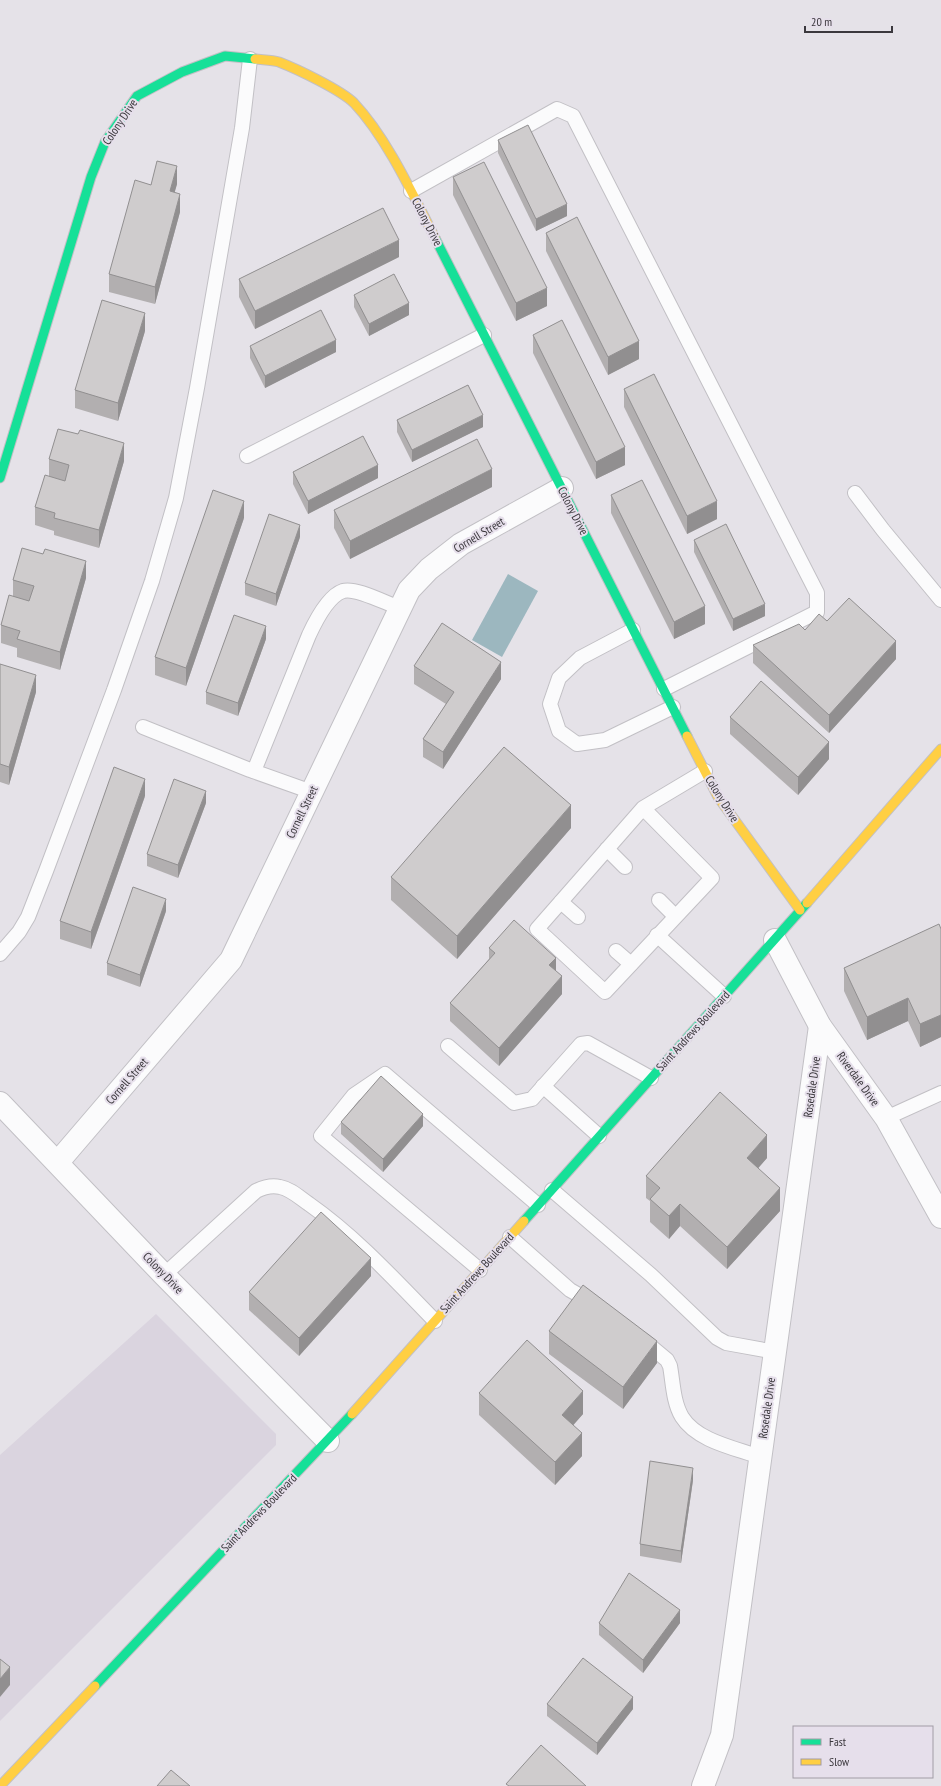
<svg xmlns="http://www.w3.org/2000/svg" width="941" height="1786" font-family="'PT Sans Narrow',sans-serif">
<style>
.built{fill:#dad4df}
.water{fill:#9cb7bf}
.lines{fill:none;stroke-linecap:round;stroke-linejoin:round}
.lane-casing{stroke:#c2c0c5;stroke-width:16}
.street-casing{stroke:#c2c0c5;stroke-width:24}
.fast-casing{stroke:#c2c0c5;stroke-width:11}
.slow-casing{stroke:#c2c0c5;stroke-width:11}
.lane{stroke:#fbfbfc;stroke-width:14}
.street{stroke:#fbfbfc;stroke-width:22}
.fast{stroke:#16e098;stroke-width:9}
.slow{stroke:#ffcf43;stroke-width:9}
.wall{fill:#b2afb0}
.shaded-wall{fill:#918f90}
.building{fill:#cfcccd;stroke:#918f90}
.labels{text-anchor:middle;stroke-width:4;stroke-linejoin:round;paint-order:stroke}
.street-label{font-size:12px;fill:#3b383d;stroke:#e6dfeb}
</style>
<rect width="100%" height="100%" fill="#e5e2e8"/>
<path class="built" d="M 156,1314 L 276,1434 L 276,1445 L 0,1721 L 0,1455 Z"/>
<path class="water" d="M 508,574 L 538,591 L 502,657 L 472,640 Z"/>
<g class="lines">
<defs>
<g id="lane">
<path d="M 411,191 L 557,109 L 573,116 L 817,593 L 817,612 L 664,689"/>
<path d="M 247,456 L 484,335"/>
<path d="M 855,493 L 883,530 L 941,600"/>
<path d="M 633,630 L 580,658 L 559,678 L 550,704 L 559,731 L 577,744 L 605,740 L 673,707"/>
<path d="M 143,727 L 250,770 L 312,792"/>
<path d="M 254,771 L 309,635 C 315,622 328,596 343,591 C 356,587 387,604 400,608"/>
<path d="M 643,808 L 712,878 L 605,992 L 537,929 L 643,808 L 705,771"/>
<path d="M 607,849 L 625,867"/>
<path d="M 659,900 L 675,916"/>
<path d="M 561,902 L 578,917"/>
<path d="M 657,935 L 724,996"/>
<path d="M 616,951 L 631,964"/>
<path d="M 0,954 L 19,932 L 28,917 L 46,871 L 114,690 L 152,581 L 176,498 L 197,388 L 242,128 L 250,59"/>
<path d="M 448,1046 L 514,1103 L 532,1099 L 581,1044 L 588,1043 L 651,1078"/>
<path d="M 543,1086 L 599,1136"/>
<path d="M 886,1118 L 941,1093"/>
<path d="M 552,1190 L 651,1275 L 717,1338 L 726,1343 L 775,1352"/>
<path d="M 510,1237 L 570,1290 L 593,1303"/>
<path d="M 480,1270 L 321,1136 L 354,1095 L 385,1074 L 538,1205"/>
<path d="M 164,1275 L 256,1191 C 264,1187 271,1185 280,1187 C 291,1189 300,1198 309,1204 C 356,1237 395,1280 435,1321"/>
<path d="M 643,1340 L 667,1360 L 670,1366 C 673,1382 673,1402 682,1417 C 697,1441 735,1448 760,1457"/>
</g>
<g id="street">
<path d="M 775,940 L 820,1026 L 886,1118 L 941,1217"/>
<path d="M 0,1103 L 164,1275 L 328,1441"/>
<path d="M 58,1162 L 231,960 L 409,590 L 429,569 L 461,544 L 562,488"/>
<path d="M 703,1786 L 722,1735 L 820,1026"/>
</g>
<g id="fast">
<path d="M 435,238 L 687,736"/>
<path d="M 0,478 L 91,177 L 105,142 L 137,96 L 182,72 L 225,56 L 255,59"/>
<path d="M 524,1221 L 807,903"/>
<path d="M 95,1686 L 352,1414"/>
</g>
<g id="slow">
<path d="M 255,59 C 263,60 272,60 279,62 C 297,69 341,90 354,103 C 387,138 413,195 435,238"/>
<path d="M 687,736 L 718,797 L 800,910"/>
<path d="M 807,903 L 941,749"/>
<path d="M 352,1414 L 524,1221"/>
<path d="M 0,1786 L 95,1686"/>
</g>
</defs>
<use href="#lane" class="lane-casing"/>
<use href="#street" class="street-casing"/>
<use href="#fast" class="fast-casing"/>
<use href="#slow" class="slow-casing"/>
<use href="#lane" class="lane"/>
<use href="#street" class="street"/>
<use href="#fast" class="fast"/>
<use href="#slow" class="slow"/>
</g>
<g class="wall">
<path d="M 498,140 L 567,216 L 536,231 L 498,153 Z"/>
<path d="M 453,177 L 547,306 L 516,321 L 453,195 Z"/>
<path d="M 177,184 L 174,193 L 180,212 L 155,304 L 109,292 L 109,274 L 151,185 Z"/>
<path d="M 546,233 L 639,359 L 608,375 L 546,251 Z"/>
<path d="M 399,257 L 255,329 L 239,297 L 239,279 Z"/>
<path d="M 354,295 L 409,315 L 369,336 L 354,307 Z"/>
<path d="M 145,331 L 118,421 L 75,408 L 75,390 Z"/>
<path d="M 533,335 L 625,465 L 596,479 L 533,353 Z"/>
<path d="M 250,346 L 336,352 L 265,388 L 250,358 Z"/>
<path d="M 624,389 L 717,519 L 687,534 L 624,407 Z"/>
<path d="M 397,420 L 483,427 L 412,462 L 397,432 Z"/>
<path d="M 49,459 L 124,461 L 99,548 L 54,535 L 54,531 L 35,525 L 35,507 L 49,476 Z"/>
<path d="M 293,472 L 378,478 L 308,514 L 293,484 Z"/>
<path d="M 492,487 L 350,559 L 334,528 L 334,510 Z"/>
<path d="M 611,495 L 705,624 L 674,639 L 611,513 Z"/>
<path d="M 244,518 L 186,686 L 155,675 L 155,657 Z"/>
<path d="M 300,537 L 276,606 L 245,595 L 245,583 Z"/>
<path d="M 694,540 L 765,616 L 733,631 L 694,552 Z"/>
<path d="M 86,578 L 60,670 L 17,657 L 17,648 L 1,643 L 1,625 L 13,596 L 13,580 Z"/>
<path d="M 827,621 L 896,659 L 829,733 L 753,663 L 753,645 L 805,630 Z"/>
<path d="M 266,639 L 238,716 L 206,704 L 206,692 Z"/>
<path d="M 0,664 L 36,692 L 9,785 L 0,782 Z"/>
<path d="M 414,666 L 501,679 L 443,769 L 423,757 L 423,739 L 446,704 L 414,684 Z"/>
<path d="M 730,717 L 829,759 L 798,795 L 730,734 Z"/>
<path d="M 145,796 L 91,949 L 60,939 L 60,921 Z"/>
<path d="M 206,803 L 178,878 L 147,866 L 147,854 Z"/>
<path d="M 571,828 L 457,959 L 391,900 L 391,877 Z"/>
<path d="M 166,911 L 140,987 L 107,975 L 107,963 Z"/>
<path d="M 941,929 L 941,1037 L 920,1047 L 908,1021 L 867,1040 L 844,991 L 844,968 Z"/>
<path d="M 489,948 L 556,971 L 562,994 L 499,1066 L 450,1021 L 450,1003 L 489,959 Z"/>
<path d="M 341,1122 L 423,1126 L 383,1172 L 341,1134 Z"/>
<path d="M 767,1158 L 758,1168 L 780,1211 L 727,1269 L 680,1226 L 669,1239 L 650,1222 L 650,1201 L 646,1198 L 646,1176 Z"/>
<path d="M 371,1276 L 299,1356 L 249,1310 L 249,1292 Z"/>
<path d="M 549,1331 L 657,1363 L 623,1409 L 549,1354 Z"/>
<path d="M 479,1393 L 583,1414 L 573,1425 L 582,1456 L 555,1485 L 479,1415 Z"/>
<path d="M 693,1480 L 681,1563 L 640,1556 L 640,1544 Z"/>
<path d="M 599,1623 L 680,1623 L 643,1673 L 599,1635 Z"/>
<path d="M 547,1704 L 633,1709 L 597,1755 L 547,1716 Z"/>
</g>
<g class="shaded-wall">
<path d="M 177,166 L 177,184 L 170,209 L 170,191 Z"/>
<path d="M 180,194 L 180,212 L 155,304 L 155,287 Z"/>
<path d="M 567,204 L 567,216 L 536,231 L 536,219 Z"/>
<path d="M 399,240 L 399,257 L 255,329 L 255,311 Z"/>
<path d="M 547,288 L 547,306 L 516,321 L 516,303 Z"/>
<path d="M 409,303 L 409,315 L 369,336 L 369,324 Z"/>
<path d="M 145,313 L 145,331 L 118,421 L 118,403 Z"/>
<path d="M 336,340 L 336,352 L 265,388 L 265,376 Z"/>
<path d="M 639,341 L 639,359 L 608,375 L 608,357 Z"/>
<path d="M 483,415 L 483,427 L 412,462 L 412,450 Z"/>
<path d="M 124,443 L 124,461 L 99,548 L 99,530 Z"/>
<path d="M 625,447 L 625,465 L 596,479 L 596,462 Z"/>
<path d="M 378,465 L 378,478 L 308,514 L 308,501 Z"/>
<path d="M 492,469 L 492,487 L 350,559 L 350,541 Z"/>
<path d="M 244,501 L 244,518 L 186,686 L 186,668 Z"/>
<path d="M 717,501 L 717,519 L 687,534 L 687,516 Z"/>
<path d="M 300,525 L 300,537 L 276,606 L 276,594 Z"/>
<path d="M 86,561 L 86,578 L 60,670 L 60,652 Z"/>
<path d="M 765,604 L 765,616 L 733,631 L 733,619 Z"/>
<path d="M 705,606 L 705,624 L 674,639 L 674,622 Z"/>
<path d="M 266,626 L 266,639 L 238,716 L 238,703 Z"/>
<path d="M 896,641 L 896,659 L 829,733 L 829,715 Z"/>
<path d="M 501,662 L 501,679 L 443,769 L 443,752 Z"/>
<path d="M 36,675 L 36,692 L 9,785 L 9,767 Z"/>
<path d="M 829,742 L 829,759 L 798,795 L 798,777 Z"/>
<path d="M 145,779 L 145,796 L 91,949 L 91,932 Z"/>
<path d="M 206,791 L 206,803 L 178,878 L 178,865 Z"/>
<path d="M 571,805 L 571,828 L 457,959 L 457,936 Z"/>
<path d="M 166,899 L 166,911 L 140,987 L 140,975 Z"/>
<path d="M 556,958 L 556,976 L 549,965 Z"/>
<path d="M 562,976 L 562,994 L 499,1066 L 499,1048 Z"/>
<path d="M 908,998 L 908,1021 L 867,1040 L 867,1017 Z"/>
<path d="M 941,1015 L 941,1037 L 920,1047 L 920,1024 Z"/>
<path d="M 423,1114 L 423,1126 L 383,1172 L 383,1159 Z"/>
<path d="M 767,1135 L 767,1158 L 747,1181 L 747,1158 Z"/>
<path d="M 780,1188 L 780,1211 L 727,1269 L 727,1247 Z"/>
<path d="M 680,1204 L 680,1226 L 669,1239 L 669,1216 Z"/>
<path d="M 371,1258 L 371,1276 L 299,1356 L 299,1338 Z"/>
<path d="M 657,1341 L 657,1363 L 623,1409 L 623,1387 Z"/>
<path d="M 583,1391 L 583,1414 L 562,1438 L 562,1415 Z"/>
<path d="M 582,1433 L 582,1456 L 555,1485 L 555,1462 Z"/>
<path d="M 693,1468 L 693,1480 L 681,1563 L 681,1551 Z"/>
<path d="M 680,1610 L 680,1623 L 643,1673 L 643,1660 Z"/>
<path d="M 10,1667 L 10,1685 L 0,1697 L 0,1679 Z"/>
<path d="M 633,1697 L 633,1709 L 597,1755 L 597,1743 Z"/>
</g>
<g class="building">
<path d="M 528,125 L 567,204 L 536,219 L 498,140 Z"/>
<path d="M 157,161 L 177,166 L 170,191 L 180,194 L 155,287 L 109,274 L 135,180 L 151,185 Z"/>
<path d="M 484,162 L 547,288 L 516,303 L 453,177 Z"/>
<path d="M 383,208 L 399,240 L 255,311 L 239,279 Z"/>
<path d="M 577,217 L 639,341 L 608,357 L 546,233 Z"/>
<path d="M 394,274 L 409,303 L 369,324 L 354,295 Z"/>
<path d="M 102,300 L 145,313 L 118,403 L 75,390 Z"/>
<path d="M 321,310 L 336,340 L 265,376 L 250,346 Z"/>
<path d="M 562,320 L 625,447 L 596,462 L 533,335 Z"/>
<path d="M 654,374 L 717,501 L 687,516 L 624,389 Z"/>
<path d="M 468,385 L 483,415 L 412,450 L 397,420 Z"/>
<path d="M 58,429 L 78,434 L 80,430 L 124,443 L 99,530 L 54,518 L 55,513 L 35,507 L 45,475 L 65,481 L 69,465 L 49,459 Z"/>
<path d="M 363,436 L 378,465 L 308,501 L 293,472 Z"/>
<path d="M 477,439 L 492,469 L 350,541 L 334,510 Z"/>
<path d="M 642,480 L 705,606 L 674,622 L 611,495 Z"/>
<path d="M 213,490 L 244,501 L 186,668 L 155,657 Z"/>
<path d="M 269,514 L 300,525 L 276,594 L 245,583 Z"/>
<path d="M 726,524 L 765,604 L 733,619 L 694,540 Z"/>
<path d="M 22,548 L 43,554 L 45,549 L 86,561 L 60,652 L 17,639 L 20,631 L 1,625 L 9,595 L 29,601 L 34,586 L 13,580 Z"/>
<path d="M 849,598 L 896,641 L 829,715 L 753,645 L 799,624 L 805,630 L 819,614 L 827,621 Z"/>
<path d="M 234,615 L 266,626 L 238,703 L 206,692 Z"/>
<path d="M 442,623 L 501,662 L 443,752 L 423,739 L 454,692 L 414,666 Z"/>
<path d="M 0,664 L 36,675 L 9,767 L 0,764 Z"/>
<path d="M 761,681 L 829,742 L 798,777 L 730,717 Z"/>
<path d="M 504,747 L 571,805 L 457,936 L 391,877 Z"/>
<path d="M 114,767 L 145,779 L 91,932 L 60,921 Z"/>
<path d="M 174,779 L 206,791 L 178,865 L 147,854 Z"/>
<path d="M 133,887 L 166,899 L 140,975 L 107,963 Z"/>
<path d="M 514,920 L 556,958 L 549,965 L 562,976 L 499,1048 L 450,1003 L 495,953 L 489,948 Z"/>
<path d="M 939,924 L 941,929 L 941,1015 L 920,1024 L 908,998 L 867,1017 L 844,968 Z"/>
<path d="M 381,1076 L 423,1114 L 383,1159 L 341,1122 Z"/>
<path d="M 720,1092 L 767,1135 L 747,1158 L 780,1188 L 727,1247 L 680,1204 L 669,1216 L 650,1199 L 660,1188 L 646,1176 Z"/>
<path d="M 321,1212 L 371,1258 L 299,1338 L 249,1292 Z"/>
<path d="M 583,1285 L 657,1341 L 623,1387 L 549,1331 Z"/>
<path d="M 527,1340 L 583,1391 L 562,1415 L 582,1433 L 555,1462 L 479,1393 Z"/>
<path d="M 650,1461 L 693,1468 L 681,1551 L 640,1544 Z"/>
<path d="M 629,1573 L 680,1610 L 643,1660 L 599,1623 Z"/>
<path d="M 583,1658 L 633,1697 L 597,1743 L 547,1704 Z"/>
<path d="M 0,1659 L 10,1667 L 0,1679 Z"/>
<path d="M 541,1745 L 586,1786 L 509,1786 L 506,1784 Z"/>
<path d="M 171,1770 L 190,1786 L 157,1786 Z"/>
</g>
<g class="labels">
<g class="street-label">
<text transform="translate(120 122) rotate(-56)" y="4">Colony Drive</text>
<text transform="translate(427 222) rotate(63)" y="4">Colony Drive</text>
<text transform="translate(573 511) rotate(63)" y="4">Colony Drive</text>
<text transform="translate(479 535) rotate(-31)" y="4">Cornell Street</text>
<text transform="translate(722 799) rotate(58)" y="4">Colony Drive</text>
<text transform="translate(302 812) rotate(-64)" y="4">Cornell Street</text>
<text transform="translate(693 1031) rotate(-48)" y="4">Saint Andrews Boulevard</text>
<text transform="translate(858 1079) rotate(54)" y="4">Riverdale Drive</text>
<text transform="translate(127 1081) rotate(-49)" y="4">Cornell Street</text>
<text transform="translate(812 1087) rotate(-82)" y="4">Rosedale Drive</text>
<text transform="translate(163 1273) rotate(46)" y="4">Colony Drive</text>
<text transform="translate(477 1273) rotate(-48)" y="4">Saint Andrews Boulevard</text>
<text transform="translate(767 1408) rotate(-82)" y="4">Rosedale Drive</text>
<text transform="translate(259 1513) rotate(-46)" y="4">Saint Andrews Boulevard</text>
</g>
</g>
<rect x="793" y="1726" width="140" height="52" fill="#e6dfeb" stroke="#a29ca5"/>
<rect x="801" y="1739" width="20" height="6" fill="#16e098" stroke="#a29ca5"/>
<text x="829" y="1746" font-size="12" fill="#3b383d">Fast</text>
<rect x="801" y="1759" width="20" height="6" fill="#ffcf43" stroke="#a29ca5"/>
<text x="829" y="1766" font-size="12" fill="#3b383d">Slow</text>
<path d="M805 26v6h87v-6" fill="none" stroke="#3b383d" stroke-width="2"/>
<text x="811" y="26" font-size="12" fill="#3b383d" stroke="#e6dfeb" stroke-width="3" paint-order="stroke">20 m</text>
</svg>
